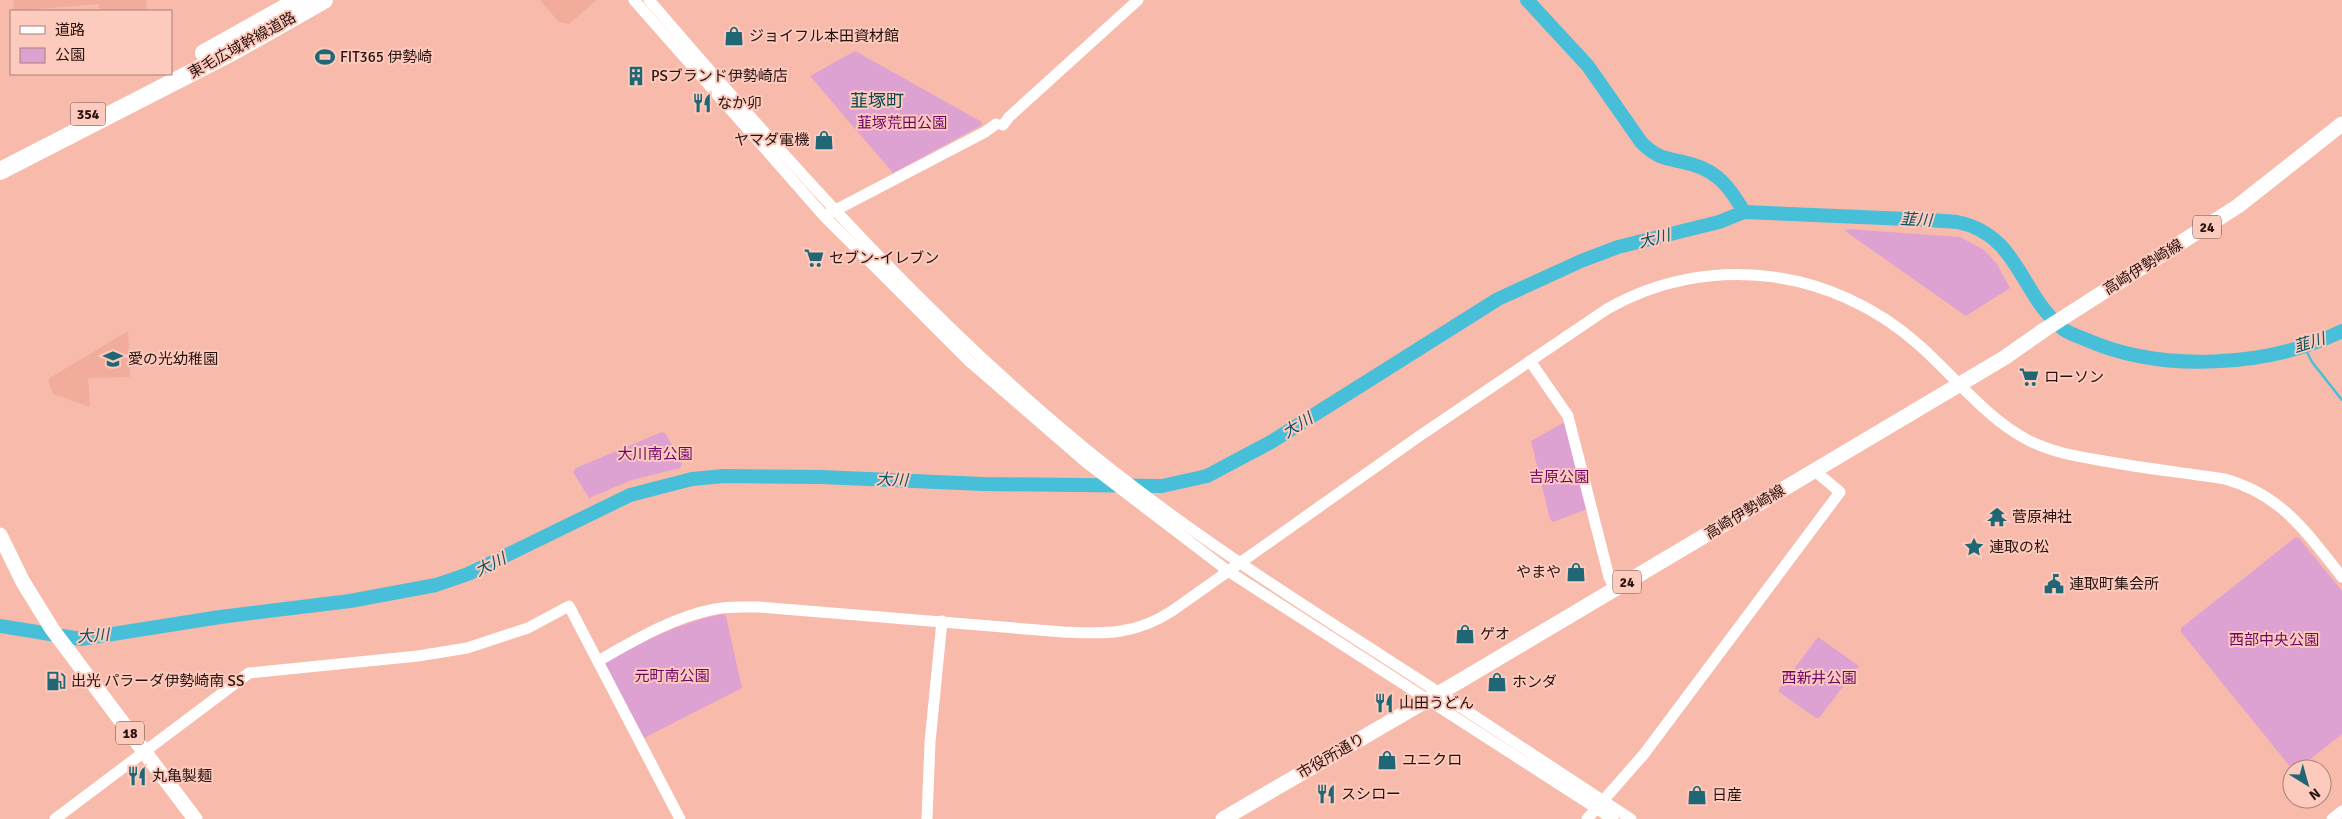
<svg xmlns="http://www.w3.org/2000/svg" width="2342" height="819" font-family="Signika,'Noto Sans JP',sans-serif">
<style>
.built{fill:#f1ac9c}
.green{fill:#dea2d2}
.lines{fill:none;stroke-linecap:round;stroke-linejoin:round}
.stream{stroke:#48bfd8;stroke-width:2.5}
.river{stroke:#48bfd8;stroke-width:14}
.minor{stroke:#fff;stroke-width:11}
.major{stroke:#fff;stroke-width:15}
.highway{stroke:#fff;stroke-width:18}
.labels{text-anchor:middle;stroke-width:4;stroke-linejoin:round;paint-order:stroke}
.shield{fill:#fdcabe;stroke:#684942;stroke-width:1}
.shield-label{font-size:14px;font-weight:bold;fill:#28120d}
.poi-label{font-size:15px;fill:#28120d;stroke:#fdcabe;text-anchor:start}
.street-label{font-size:15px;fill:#28120d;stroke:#fdcabe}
.park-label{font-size:15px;fill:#720366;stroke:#fdcabe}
.water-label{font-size:16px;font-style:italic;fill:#0e5360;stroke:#fdcabe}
.quarter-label{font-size:18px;fill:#0a4652;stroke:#fdcabe}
</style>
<rect width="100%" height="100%" fill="#f8baab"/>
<g class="built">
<path d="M 13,0 L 146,0 L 147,11 L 100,11 L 99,4 L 14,11 Z"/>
<path d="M 540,0 L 597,0 L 569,24 L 559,22 Z"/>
<path d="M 128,331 L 130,377 L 88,378 L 90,407 L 53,394 L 48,379 Z"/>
</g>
<g class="green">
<path d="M 855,51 L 982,122 L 982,125 L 893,173 L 810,76 Z"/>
<path d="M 1848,229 L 1960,237 L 1984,250 L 1997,264 L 2010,288 L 1966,316 L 1845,231 Z"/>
<path d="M 1563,423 L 1565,424 L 1587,509 L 1553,522 L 1550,519 L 1531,441 Z"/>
<path d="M 662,432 L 666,434 L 682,464 L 680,468 L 632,480 L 589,498 L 573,472 L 576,468 Z"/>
<path d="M 2296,537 L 2299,538 L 2342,591 L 2342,734 L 2298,769 L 2292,769 L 2181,632 L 2181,628 Z"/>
<path d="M 723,614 L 726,616 L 742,688 L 644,738 L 606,665 L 607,661 C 645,641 681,622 723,614 Z"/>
<path d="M 1818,637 L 1859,666 L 1819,718 L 1816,718 L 1779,692 L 1779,689 Z"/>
</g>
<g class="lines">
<path class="stream" d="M 2304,346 L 2312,362 L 2342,400"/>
<g class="river">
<path d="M 1527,0 L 1588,66 L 1641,142 C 1659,161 1671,158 1694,165 C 1719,172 1732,191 1744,212"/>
<path d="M 0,626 L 81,639 L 220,617 L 350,601 L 436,585 L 468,574 L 630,495 L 692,479 L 724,476 L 821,477 L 983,484 L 1162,486 L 1207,476 L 1271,442 L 1498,299 L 1581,261 L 1618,247 L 1719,222 L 1744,212 L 1931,220 C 1939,221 1949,221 1957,222 C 2019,234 2020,295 2063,329 C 2070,334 2080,337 2087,340 C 2162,373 2269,367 2342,331"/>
</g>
<g class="minor">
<path d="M 634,0 L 824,216 L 969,361 L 1088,464 L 1228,571 L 1613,819"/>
<path d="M 649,0 C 777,149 906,296 1056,424 C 1166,519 1292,598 1415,677 C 1487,724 1559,772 1631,819"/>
<path d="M 1003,125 L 1009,117 L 1138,0"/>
<path d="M 828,214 L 985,132 L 996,124"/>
<path d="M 1530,361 L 1568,416 L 1609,577 L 1615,589"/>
<path d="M 598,661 C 635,640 673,617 715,609 C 729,606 744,607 758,607 L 1063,632 C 1106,634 1135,635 1172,611 L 1418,437 L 1607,309 C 1708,251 1833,268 1919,345 C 1954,376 1985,417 2026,439 C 2052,453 2081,457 2110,462 C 2148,469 2187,473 2225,479 C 2282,495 2307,533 2342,577"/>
<path d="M 55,819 L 249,673 L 418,656 L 467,648 L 528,628 L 569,606 L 680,819"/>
<path d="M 927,819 L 930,742 L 942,621"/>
<path d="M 1587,819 L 1644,754 L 1840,492 L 1815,471"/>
<path d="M 2332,819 L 2342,811"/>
</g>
<g class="major">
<path d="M 0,535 L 23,582 L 52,629 L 195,819"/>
<path d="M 1223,819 L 1460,681 L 2004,358 L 2044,330 L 2238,206 L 2342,124"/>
</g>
<g class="highway">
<path d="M 204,53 L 299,0"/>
<path d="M 0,171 L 232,52 L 324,0"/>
</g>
</g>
<defs>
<symbol id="shop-bare" viewBox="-9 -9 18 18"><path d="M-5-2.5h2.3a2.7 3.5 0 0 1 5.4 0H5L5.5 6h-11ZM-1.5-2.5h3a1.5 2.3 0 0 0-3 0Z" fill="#206776" stroke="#fdcabe" stroke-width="2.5" paint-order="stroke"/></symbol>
<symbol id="stadium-bare" viewBox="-9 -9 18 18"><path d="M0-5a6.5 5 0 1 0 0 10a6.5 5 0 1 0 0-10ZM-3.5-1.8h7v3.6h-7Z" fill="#206776" stroke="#fdcabe" stroke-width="2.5" paint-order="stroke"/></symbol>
<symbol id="building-bare" viewBox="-9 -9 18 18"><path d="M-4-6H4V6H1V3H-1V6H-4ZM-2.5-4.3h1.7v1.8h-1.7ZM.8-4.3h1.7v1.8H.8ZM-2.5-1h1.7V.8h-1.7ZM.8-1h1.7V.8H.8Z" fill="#206776" stroke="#fdcabe" stroke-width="2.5" paint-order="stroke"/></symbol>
<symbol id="restaurant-bare" viewBox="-9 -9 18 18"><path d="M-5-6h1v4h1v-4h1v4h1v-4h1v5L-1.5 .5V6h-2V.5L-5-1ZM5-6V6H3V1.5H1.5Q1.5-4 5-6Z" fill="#206776" stroke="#fdcabe" stroke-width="2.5" paint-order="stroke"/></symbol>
<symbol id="supermarket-bare" viewBox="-9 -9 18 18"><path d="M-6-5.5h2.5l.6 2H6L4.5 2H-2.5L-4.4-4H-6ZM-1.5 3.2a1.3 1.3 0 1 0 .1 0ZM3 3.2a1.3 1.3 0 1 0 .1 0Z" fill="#206776" stroke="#fdcabe" stroke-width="2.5" paint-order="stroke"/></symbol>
<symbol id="school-bare" viewBox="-9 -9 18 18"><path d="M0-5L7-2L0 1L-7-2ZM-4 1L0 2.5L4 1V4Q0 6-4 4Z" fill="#206776" stroke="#fdcabe" stroke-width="2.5" paint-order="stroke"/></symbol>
<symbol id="temple-bare" viewBox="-9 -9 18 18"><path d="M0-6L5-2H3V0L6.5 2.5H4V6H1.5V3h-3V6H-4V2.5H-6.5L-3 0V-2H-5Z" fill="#206776" stroke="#fdcabe" stroke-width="2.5" paint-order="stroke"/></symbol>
<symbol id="sight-bare" viewBox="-9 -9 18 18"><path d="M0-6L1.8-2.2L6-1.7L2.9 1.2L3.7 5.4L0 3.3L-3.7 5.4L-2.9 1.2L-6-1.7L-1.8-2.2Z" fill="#206776" stroke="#fdcabe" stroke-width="2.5" paint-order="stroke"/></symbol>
<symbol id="civic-bare" viewBox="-9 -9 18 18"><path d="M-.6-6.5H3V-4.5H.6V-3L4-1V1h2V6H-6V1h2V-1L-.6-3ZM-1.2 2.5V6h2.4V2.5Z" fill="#206776" stroke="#fdcabe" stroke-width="2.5" paint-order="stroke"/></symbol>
<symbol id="fuel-bare" viewBox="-9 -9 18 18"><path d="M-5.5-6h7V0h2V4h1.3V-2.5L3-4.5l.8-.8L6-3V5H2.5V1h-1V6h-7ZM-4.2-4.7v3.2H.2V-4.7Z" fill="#206776" stroke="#fdcabe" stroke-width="2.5" paint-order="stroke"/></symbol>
</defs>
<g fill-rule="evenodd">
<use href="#shop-bare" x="720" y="22" width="28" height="28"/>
<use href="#stadium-bare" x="311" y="43" width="28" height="28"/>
<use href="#building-bare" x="622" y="62" width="28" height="28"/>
<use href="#restaurant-bare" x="688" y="89" width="28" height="28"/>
<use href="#shop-bare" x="810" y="126" width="28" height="28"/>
<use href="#supermarket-bare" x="800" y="244" width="28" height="28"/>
<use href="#school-bare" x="99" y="345" width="28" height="28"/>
<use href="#supermarket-bare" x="2015" y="363" width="28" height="28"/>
<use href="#temple-bare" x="1983" y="503" width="28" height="28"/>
<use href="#sight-bare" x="1960" y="533" width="28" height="28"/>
<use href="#shop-bare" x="1562" y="558" width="28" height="28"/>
<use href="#civic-bare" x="2040" y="570" width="28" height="28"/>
<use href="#shop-bare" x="1451" y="620" width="28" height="28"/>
<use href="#fuel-bare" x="42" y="667" width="28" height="28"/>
<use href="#shop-bare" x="1483" y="668" width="28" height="28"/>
<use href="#restaurant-bare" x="1370" y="689" width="28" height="28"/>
<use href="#shop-bare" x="1373" y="746" width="28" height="28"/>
<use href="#restaurant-bare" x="123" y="762" width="28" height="28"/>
<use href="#restaurant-bare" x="1312" y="780" width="28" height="28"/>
<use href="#shop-bare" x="1683" y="781" width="28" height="28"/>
</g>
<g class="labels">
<g class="shield">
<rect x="70.5" y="102.5" width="35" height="23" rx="4"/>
<rect x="2193" y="215.5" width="28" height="23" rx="4"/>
<rect x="1613" y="570.5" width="28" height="23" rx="4"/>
<rect x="116" y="721.5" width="28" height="23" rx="4"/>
</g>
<g class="shield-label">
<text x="88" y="119">354</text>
<text x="2207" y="232">24</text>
<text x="1627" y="587">24</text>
<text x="130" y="738">18</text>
</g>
<g class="poi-label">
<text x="749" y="41">ジョイフル本田資材館</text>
<text x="340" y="62">FIT365 伊勢崎</text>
<text x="651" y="81">PSブランド伊勢崎店</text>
<text x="717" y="108">なか卯</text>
<text x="809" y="145" text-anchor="end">ヤマダ電機</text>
<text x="829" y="263">セブン-イレブン</text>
<text x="128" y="364">愛の光幼稚園</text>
<text x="2044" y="382">ローソン</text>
<text x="2012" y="522">菅原神社</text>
<text x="1989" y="552">連取の松</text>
<text x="1561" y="577" text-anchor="end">やまや</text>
<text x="2069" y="589">連取町集会所</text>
<text x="1480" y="639">ゲオ</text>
<text x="71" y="686">出光 パラーダ伊勢崎南 SS</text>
<text x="1512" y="687">ホンダ</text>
<text x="1399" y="708">山田うどん</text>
<text x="1402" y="765">ユニクロ</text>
<text x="152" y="781">丸亀製麺</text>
<text x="1341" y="799">スシロー</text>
<text x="1712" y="800">日産</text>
</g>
<g class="street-label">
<text transform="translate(242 45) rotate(-29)" y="5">東毛広域幹線道路</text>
<text transform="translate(2143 267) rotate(-32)" y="5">高崎伊勢崎線</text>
<text transform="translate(1745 512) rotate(-31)" y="5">高崎伊勢崎線</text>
<text transform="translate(1331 756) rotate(-30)" y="5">市役所通り</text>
</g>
<g class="park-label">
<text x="902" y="128">韮塚荒田公園</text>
<text x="655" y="459">大川南公園</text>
<text x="1559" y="482">吉原公園</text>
<text x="2274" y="645">西部中央公園</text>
<text x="672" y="681">元町南公園</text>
<text x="1819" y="683">西新井公園</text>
</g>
<g class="water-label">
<text transform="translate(1916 219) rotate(3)" y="6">韮川</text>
<text transform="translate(1654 238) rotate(-14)" y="6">大川</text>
<text transform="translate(2309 342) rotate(-17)" y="6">韮川</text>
<text transform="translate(1297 425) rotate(-32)" y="6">大川</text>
<text transform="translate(892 479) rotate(2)" y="6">大川</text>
<text transform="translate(490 564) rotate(-26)" y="6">大川</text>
<text transform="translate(93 635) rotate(-4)" y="6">大川</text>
</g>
<g class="quarter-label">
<text x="877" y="107">韮塚町</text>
</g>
</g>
<rect x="10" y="10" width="162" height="65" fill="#fdcabe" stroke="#a88077"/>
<rect x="20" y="26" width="25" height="8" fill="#ffffff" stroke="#a88077"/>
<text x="55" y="35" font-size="15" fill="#28120d">道路</text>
<rect x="20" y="48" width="25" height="15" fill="#dea2d2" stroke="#a88077"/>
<text x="55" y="60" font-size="15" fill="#28120d">公園</text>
<g transform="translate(2307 784) rotate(143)"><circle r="24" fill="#fdcabe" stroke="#a88077"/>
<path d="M0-4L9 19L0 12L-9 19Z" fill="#206776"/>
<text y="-8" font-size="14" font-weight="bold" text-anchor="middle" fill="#28120d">N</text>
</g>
</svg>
